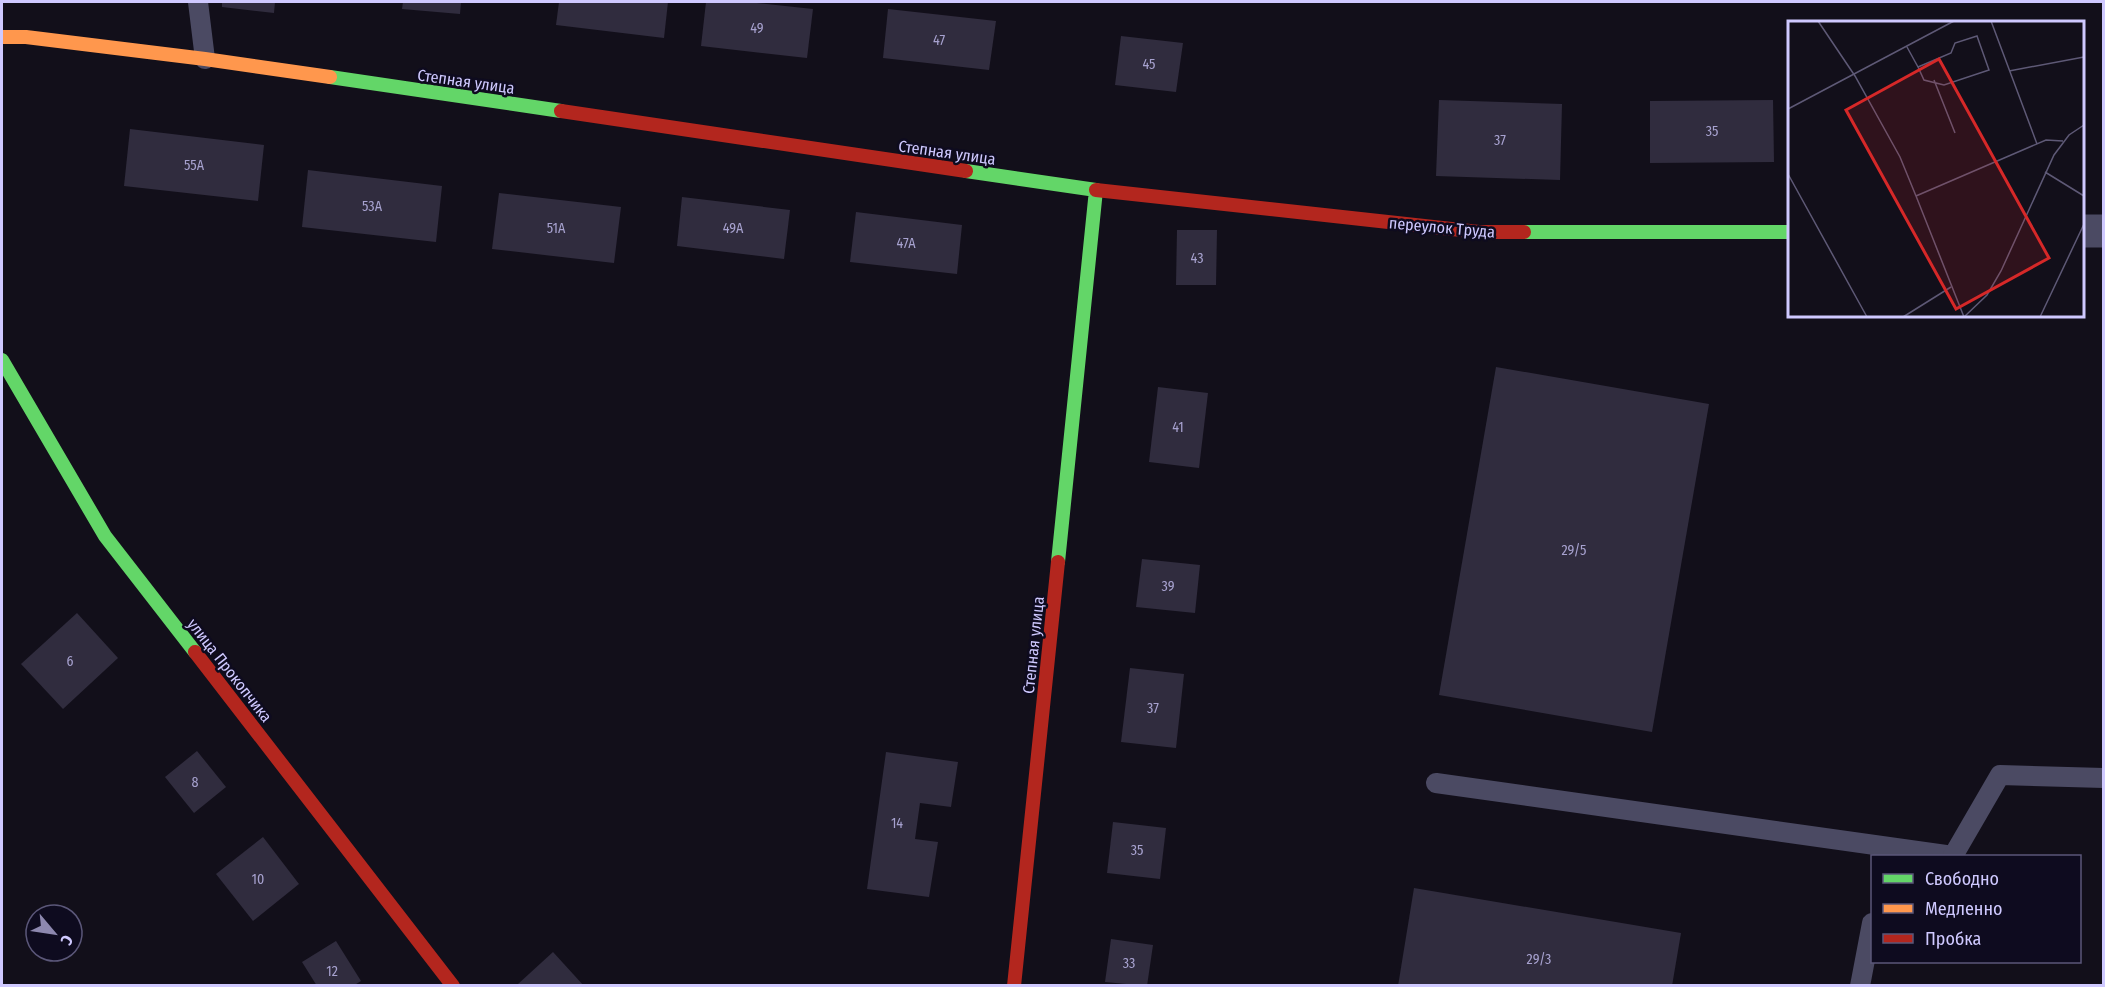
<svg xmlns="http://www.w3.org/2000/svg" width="2105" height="987" font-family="'Fira Sans Condensed',sans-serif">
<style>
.building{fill:#302c3e}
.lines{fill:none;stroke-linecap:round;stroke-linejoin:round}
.lane{stroke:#4b4a63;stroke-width:20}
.street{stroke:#4b4a63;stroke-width:33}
.fast{stroke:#63d668;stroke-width:14}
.slow{stroke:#ff974d;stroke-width:14}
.jam{stroke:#b3261e;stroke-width:14}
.labels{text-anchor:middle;stroke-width:5;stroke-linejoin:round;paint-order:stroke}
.number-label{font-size:14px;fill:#a7a2cf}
.street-label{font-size:16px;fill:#cfc9ff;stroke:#0e0b1f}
.inset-road{fill:none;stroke:#5e5976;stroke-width:1.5}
.view{fill:#d62828;fill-opacity:0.15;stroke:#d62828;stroke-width:3}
.inset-edge{fill:none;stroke:#cfc9ff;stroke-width:3}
</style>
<rect width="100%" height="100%" fill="#120f1a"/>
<g class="building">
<path d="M 222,2 L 275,2 L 274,13 L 222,7 Z"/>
<path d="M 403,2 L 461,2 L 460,14 L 402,9 Z"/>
<path d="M 559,2 L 668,2 L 664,38 L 556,25 Z"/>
<path d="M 706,2 L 747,2 L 813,9 L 807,58 L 701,46 Z"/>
<path d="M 888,9 L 996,21 L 989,70 L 883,58 Z"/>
<path d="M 1121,36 L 1183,43 L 1176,92 L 1115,85 Z"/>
<path d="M 1439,100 L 1562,104 L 1560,180 L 1436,176 Z"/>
<path d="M 1773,100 L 1774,162 L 1650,163 L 1650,101 Z"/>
<path d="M 130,129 L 264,145 L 258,201 L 124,186 Z"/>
<path d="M 308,170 L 442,186 L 436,242 L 302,227 Z"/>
<path d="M 499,193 L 621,207 L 614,263 L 492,249 Z"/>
<path d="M 682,197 L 790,210 L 784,259 L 677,246 Z"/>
<path d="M 856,212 L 962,225 L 957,274 L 850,262 Z"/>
<path d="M 1177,230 L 1217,230 L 1216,285 L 1176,285 Z"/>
<path d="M 1496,367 L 1709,404 L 1652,732 L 1439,695 Z"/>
<path d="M 1158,387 L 1208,393 L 1199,468 L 1149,462 Z"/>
<path d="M 1142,559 L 1200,565 L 1195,613 L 1136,607 Z"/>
<path d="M 77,613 L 118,658 L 63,709 L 21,664 Z"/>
<path d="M 1130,668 L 1184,674 L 1176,748 L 1121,742 Z"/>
<path d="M 197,751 L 226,787 L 194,813 L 165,777 Z"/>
<path d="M 886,752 L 958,762 L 951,807 L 920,803 L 915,839 L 938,842 L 929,897 L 867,889 Z"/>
<path d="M 1113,822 L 1166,828 L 1160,879 L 1107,873 Z"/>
<path d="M 263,837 L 299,884 L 253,921 L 216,874 Z"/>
<path d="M 1414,888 L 1681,933 L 1672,986 L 1398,986 Z"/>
<path d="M 1111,939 L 1153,945 L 1147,986 L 1105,982 Z"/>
<path d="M 336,941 L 361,981 L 353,986 L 317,986 L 302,962 Z"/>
<path d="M 553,952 L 584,986 L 519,986 L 518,984 Z"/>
</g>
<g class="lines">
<g class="lane">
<path d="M 198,2 L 205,59"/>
<path d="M 1436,783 L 1953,856"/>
<path d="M 1953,856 L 2000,775 L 2104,778"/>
<path d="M 1860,986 L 1872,923"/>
</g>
<path class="street" d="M 2082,231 L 2104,231"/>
<g class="fast">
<path d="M 330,77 L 561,111"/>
<path d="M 966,171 L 1096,190 L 1058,562"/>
<path d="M 1524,232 L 1790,232"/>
<path d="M 2,360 L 105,536 L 195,652"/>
</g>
<path class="slow" d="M 2,37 L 26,37 L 205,59 L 330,77"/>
<g class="jam">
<path d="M 561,111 L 966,171"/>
<path d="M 1096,190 L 1479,232 L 1524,232"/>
<path d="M 195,652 L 453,986"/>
<path d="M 1014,986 L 1058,562"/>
</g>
</g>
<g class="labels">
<g class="number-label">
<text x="757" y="33">49</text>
<text x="939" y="45">47</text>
<text x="1149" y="69">45</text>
<text x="1712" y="136">35</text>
<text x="1500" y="145">37</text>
<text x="194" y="170">55А</text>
<text x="372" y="211">53А</text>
<text x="556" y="233">51А</text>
<text x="733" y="233">49А</text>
<text x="906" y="248">47А</text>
<text x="1197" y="263">43</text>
<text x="1178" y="432">41</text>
<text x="1574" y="555">29/5</text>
<text x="1168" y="591">39</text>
<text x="70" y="666">6</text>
<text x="1153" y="713">37</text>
<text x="195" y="787">8</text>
<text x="897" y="828">14</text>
<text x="1137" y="855">35</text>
<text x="258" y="884">10</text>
<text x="1539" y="964">29/3</text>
<text x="1129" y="968">33</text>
<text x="332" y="976">12</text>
</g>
<g class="street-label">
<text transform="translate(466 81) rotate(8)" y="6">Степная улица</text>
<text transform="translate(947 152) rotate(8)" y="6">Степная улица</text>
<text transform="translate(1442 227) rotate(5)" y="6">переулок Труда</text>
<text transform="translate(1033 645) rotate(-84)" y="6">Степная улица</text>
<text transform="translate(230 670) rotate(52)" y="6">улица Прокопчика</text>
</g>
</g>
<g transform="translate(1788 21)">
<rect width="296" height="296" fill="#120f1a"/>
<path class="inset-road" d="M 30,0 L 67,55 L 112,136 L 128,175M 203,0 L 249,123M 119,26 L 130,46 L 136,59 L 156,64 L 201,49 L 189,15 L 167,22 L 163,32 L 130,46M 221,50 L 296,36M 146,59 L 167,112M 0,88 L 166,0M 257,151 L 296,175M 0,153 L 79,296M 115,296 L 163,266M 176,296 L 128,175 L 258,119 L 275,120M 176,296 L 199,274 L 213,250 L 266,134 L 281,114 L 296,104M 252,296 L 296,203"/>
<path class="view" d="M 151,38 L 261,237 L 168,288 L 58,89 Z"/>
<rect width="296" height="296" class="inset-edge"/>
</g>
<rect width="2105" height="987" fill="none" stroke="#cfc9ff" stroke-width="6"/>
<rect x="1871" y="855" width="210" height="108" fill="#0e0b1f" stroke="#5b5779" stroke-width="1.5"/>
<rect x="1883" y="874" width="30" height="9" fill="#63d668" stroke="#5b5779" stroke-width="1.5"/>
<text x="1925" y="885" font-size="18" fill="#cfc9ff">Свободно</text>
<rect x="1883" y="904" width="30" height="9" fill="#ff974d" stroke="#5b5779" stroke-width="1.5"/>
<text x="1925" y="915" font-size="18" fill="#cfc9ff">Медленно</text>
<rect x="1883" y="934" width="30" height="9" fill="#b3261e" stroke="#5b5779" stroke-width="1.5"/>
<text x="1925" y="945" font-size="18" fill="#cfc9ff">Пробка</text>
<g transform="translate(54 933) rotate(119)"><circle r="28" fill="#0e0b1f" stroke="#5b5779" stroke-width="1.5"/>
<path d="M0-4.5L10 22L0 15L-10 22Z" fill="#8d88af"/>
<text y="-9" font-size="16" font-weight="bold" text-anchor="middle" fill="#cfc9ff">С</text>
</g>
</svg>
